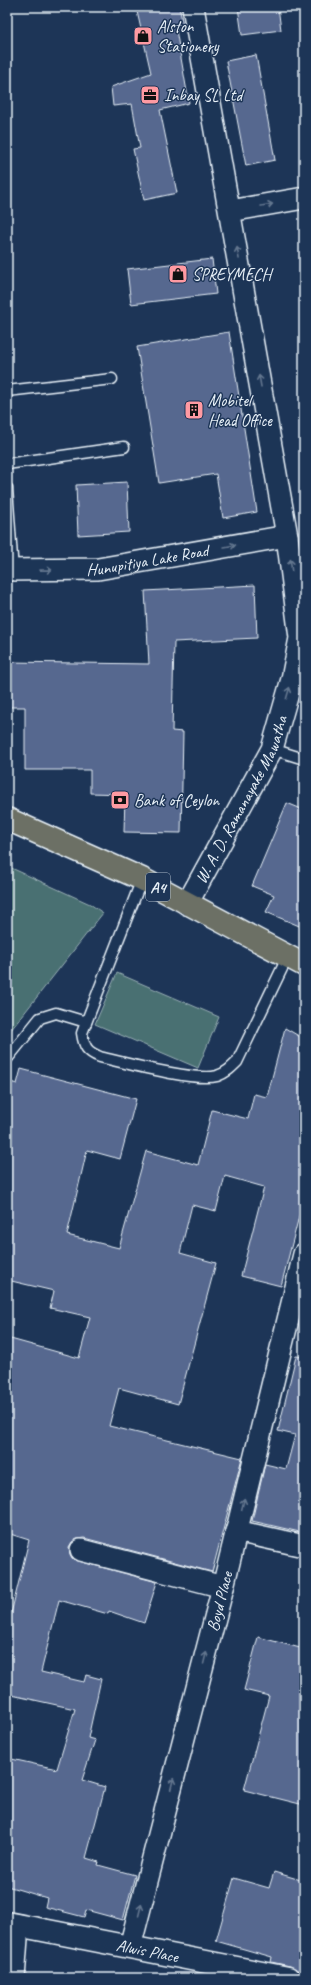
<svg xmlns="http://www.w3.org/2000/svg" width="311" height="1985" font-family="Caveat,sans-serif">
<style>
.grass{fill:#4a6f72;stroke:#99b0b5}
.building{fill:#56678f;stroke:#e8f1f8}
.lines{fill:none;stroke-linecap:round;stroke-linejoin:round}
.lane-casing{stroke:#e8f1f8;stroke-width:13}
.street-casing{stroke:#e8f1f8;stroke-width:24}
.secondary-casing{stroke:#e8f1f8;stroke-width:25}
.highway-casing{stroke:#e8f1f8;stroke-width:25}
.lane{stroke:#1d3557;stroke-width:10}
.street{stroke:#1d3557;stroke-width:21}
.secondary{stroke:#1d3557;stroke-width:22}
.highway{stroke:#6c7065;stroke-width:22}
.oneway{stroke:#64778f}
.labels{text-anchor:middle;stroke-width:3;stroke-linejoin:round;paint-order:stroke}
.shield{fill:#1d3557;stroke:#abb9c8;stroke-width:1}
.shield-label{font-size:16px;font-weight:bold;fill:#e8f1f8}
.poi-label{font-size:17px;fill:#e8f1f8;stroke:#1d3557;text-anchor:start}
.street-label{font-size:17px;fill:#e8f1f8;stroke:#1d3557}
</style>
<rect width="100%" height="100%" fill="#1d3557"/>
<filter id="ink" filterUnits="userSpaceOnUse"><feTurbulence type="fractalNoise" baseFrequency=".025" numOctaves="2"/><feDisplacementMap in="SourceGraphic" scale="8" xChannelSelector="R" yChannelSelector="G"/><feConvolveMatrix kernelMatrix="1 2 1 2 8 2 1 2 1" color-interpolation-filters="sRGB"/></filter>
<g filter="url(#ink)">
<g class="grass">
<path d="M 7,866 L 90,904 L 103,913 L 7,1035 Z"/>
<path d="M 117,973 L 219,1017 L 198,1068 L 95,1024 Z"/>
</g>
<g class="building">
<path d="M 136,7 L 179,7 L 184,29 L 176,30 L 189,103 L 160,110 L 177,193 L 144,200 L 133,149 L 140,148 L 132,104 L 113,106 L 111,87 L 151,73 Z"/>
<path d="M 238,7 L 278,7 L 281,30 L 242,35 Z"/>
<path d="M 256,55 L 275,160 L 246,166 L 226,61 Z"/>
<path d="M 212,259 L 216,294 L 131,304 L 127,269 Z"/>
<path d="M 229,332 L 257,512 L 223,518 L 216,474 L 159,483 L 137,347 Z"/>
<path d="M 127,482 L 129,532 L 78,535 L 76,485 Z"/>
<path d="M 255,585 L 257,638 L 174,642 L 172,731 L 183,732 L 181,833 L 124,832 L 125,794 L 90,793 L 90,770 L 25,770 L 25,707 L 7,707 L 7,662 L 149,664 L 145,591 Z"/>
<path d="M 287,803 L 304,810 L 304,928 L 266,912 L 274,895 L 252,886 Z"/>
<path d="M 285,1028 L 304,1039 L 304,1197 L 281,1286 L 241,1276 L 264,1187 L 225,1176 L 216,1211 L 192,1205 L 180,1253 L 216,1263 L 178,1404 L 119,1388 L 109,1426 L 242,1458 L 212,1572 L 84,1538 L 77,1539 L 72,1542 L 69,1547 L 70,1554 L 72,1558 L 78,1561 L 157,1582 L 144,1623 L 109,1611 L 108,1614 L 59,1600 L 41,1672 L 84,1682 L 86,1675 L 101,1679 L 88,1738 L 95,1740 L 82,1780 L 105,1787 L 86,1858 L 99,1862 L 98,1865 L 135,1875 L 123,1920 L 86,1910 L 84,1917 L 45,1907 L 47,1898 L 7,1886 L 7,1758 L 57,1769 L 75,1709 L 7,1694 L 7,1673 L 11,1654 L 7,1653 L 7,1630 L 29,1540 L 7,1533 L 7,1338 L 79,1358 L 90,1317 L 50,1308 L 54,1291 L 7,1280 L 7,1081 L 17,1084 L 21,1069 L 136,1099 L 120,1159 L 87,1150 L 67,1235 L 119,1248 L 146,1151 L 198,1165 L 212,1110 L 248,1119 L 254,1094 L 267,1097 Z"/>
<path d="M 296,1356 L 304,1357 L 304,1533 L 252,1521 L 265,1464 L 286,1469 L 295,1435 L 278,1431 Z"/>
<path d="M 258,1637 L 304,1649 L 304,1805 L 244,1790 L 269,1696 L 244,1690 Z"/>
<path d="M 274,1872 L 304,1881 L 304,1948 L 299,1971 L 290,1966 L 271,1962 L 272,1957 L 216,1941 L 234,1878 L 269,1888 Z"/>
</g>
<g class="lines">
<defs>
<g id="lane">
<path d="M 7,391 L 112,379"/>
<path d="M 7,464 L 124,447"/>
<path d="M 7,488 L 13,571"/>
<path d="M 272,749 L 304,759"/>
<path d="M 142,879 L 82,1033 C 84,1047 87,1052 100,1057 C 125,1063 196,1082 217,1076 C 226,1073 231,1068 237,1062 L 288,956"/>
<path d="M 7,1059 L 40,1018 L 56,1013 L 86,1022"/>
</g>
<g id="street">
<path d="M 230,211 L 304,198"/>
<path id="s1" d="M 7,570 L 98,569 L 287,536"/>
<path id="s2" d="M 187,904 L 272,749 L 292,679 L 300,638 L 287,536 L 193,7"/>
<path d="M 236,1531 L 304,1546"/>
<path d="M 81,1550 L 223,1587"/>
<path id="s3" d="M 130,1947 L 223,1587 L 304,1254"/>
<path d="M 14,1978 L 18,1925"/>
</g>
<g id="secondary">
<path id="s4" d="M 7,1923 L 288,1978"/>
</g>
<path id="highway" d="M 7,819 L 142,879 L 304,965"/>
</defs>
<use href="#lane" class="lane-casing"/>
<use href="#street" class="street-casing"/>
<use href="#secondary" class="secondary-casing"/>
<use href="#highway" class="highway-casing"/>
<use href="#lane" class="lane"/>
<use href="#street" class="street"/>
<use href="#secondary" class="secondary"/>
<use href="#highway" class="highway"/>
</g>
<defs><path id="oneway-shaft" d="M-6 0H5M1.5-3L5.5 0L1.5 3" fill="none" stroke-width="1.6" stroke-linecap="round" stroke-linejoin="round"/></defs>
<g class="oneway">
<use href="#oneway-shaft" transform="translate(267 205) rotate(-10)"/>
<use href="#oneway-shaft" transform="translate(238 253) rotate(-100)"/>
<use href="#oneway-shaft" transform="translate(260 381) rotate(-100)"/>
<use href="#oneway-shaft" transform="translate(230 546) rotate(-10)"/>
<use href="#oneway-shaft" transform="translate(291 565) rotate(-97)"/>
<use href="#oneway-shaft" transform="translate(46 570) rotate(-1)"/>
<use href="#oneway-shaft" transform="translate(288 693) rotate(-74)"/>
<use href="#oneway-shaft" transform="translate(243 1504) rotate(-76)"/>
<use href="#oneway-shaft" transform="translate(205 1658) rotate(-76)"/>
<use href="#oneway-shaft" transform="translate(172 1784) rotate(-76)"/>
<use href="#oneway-shaft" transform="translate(140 1910) rotate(-76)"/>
</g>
</g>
<defs>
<symbol id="shop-square" viewBox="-11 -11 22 22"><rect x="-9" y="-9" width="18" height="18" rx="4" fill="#ff9aa2" stroke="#1d3557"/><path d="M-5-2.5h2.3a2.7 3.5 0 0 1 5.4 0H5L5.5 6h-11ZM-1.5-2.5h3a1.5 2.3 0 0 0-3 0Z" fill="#111"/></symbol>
<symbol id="office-square" viewBox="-11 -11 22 22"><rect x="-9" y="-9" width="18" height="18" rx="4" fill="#ff9aa2" stroke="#1d3557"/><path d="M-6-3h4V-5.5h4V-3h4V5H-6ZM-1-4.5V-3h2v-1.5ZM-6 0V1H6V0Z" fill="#111"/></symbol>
<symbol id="building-square" viewBox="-11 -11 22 22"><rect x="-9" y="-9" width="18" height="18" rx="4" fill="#ff9aa2" stroke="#1d3557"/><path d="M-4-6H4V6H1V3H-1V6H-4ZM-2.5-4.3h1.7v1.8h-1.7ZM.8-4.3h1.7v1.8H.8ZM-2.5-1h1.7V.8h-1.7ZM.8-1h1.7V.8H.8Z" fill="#111"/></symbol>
<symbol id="bank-square" viewBox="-11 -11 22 22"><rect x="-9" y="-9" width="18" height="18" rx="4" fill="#ff9aa2" stroke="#1d3557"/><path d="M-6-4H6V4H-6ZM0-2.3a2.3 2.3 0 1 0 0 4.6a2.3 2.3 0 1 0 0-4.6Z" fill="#111"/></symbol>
</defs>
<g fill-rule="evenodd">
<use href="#shop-square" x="132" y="25" width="22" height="22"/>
<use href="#office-square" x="139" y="84" width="22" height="22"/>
<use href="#shop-square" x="167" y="263" width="22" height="22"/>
<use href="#building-square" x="183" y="399" width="22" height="22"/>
<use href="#bank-square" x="109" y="789" width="22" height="22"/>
</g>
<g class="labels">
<rect class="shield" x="146" y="873" width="24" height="28" rx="3"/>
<g class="shield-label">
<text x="158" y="893">A4</text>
</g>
<g class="poi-label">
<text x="157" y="32">Alston<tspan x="157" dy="20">Stationery</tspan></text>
<text x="164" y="101">Inbay SL Ltd</text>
<text x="192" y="280">SPREYMECH</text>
<text x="208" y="406">Mobitel<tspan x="208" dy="20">Head Office</tspan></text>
<text x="134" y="806">Bank of Ceylon</text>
</g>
<g class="street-label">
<text dy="6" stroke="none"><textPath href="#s1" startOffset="141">Hunupitiya Lake Road</textPath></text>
<text dy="6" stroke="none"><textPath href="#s2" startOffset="118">W. A. D. Ramanayake Mawatha</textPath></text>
<text dy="6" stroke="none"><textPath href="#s3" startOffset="357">Boyd Place</textPath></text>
<text dy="6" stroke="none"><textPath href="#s4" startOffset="143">Alwis Place</textPath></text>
</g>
</g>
<rect width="311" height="1985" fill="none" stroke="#1d3557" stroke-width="24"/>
<rect x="12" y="12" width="287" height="1961" fill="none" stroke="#e8f1f8" stroke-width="1.5" filter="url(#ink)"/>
</svg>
